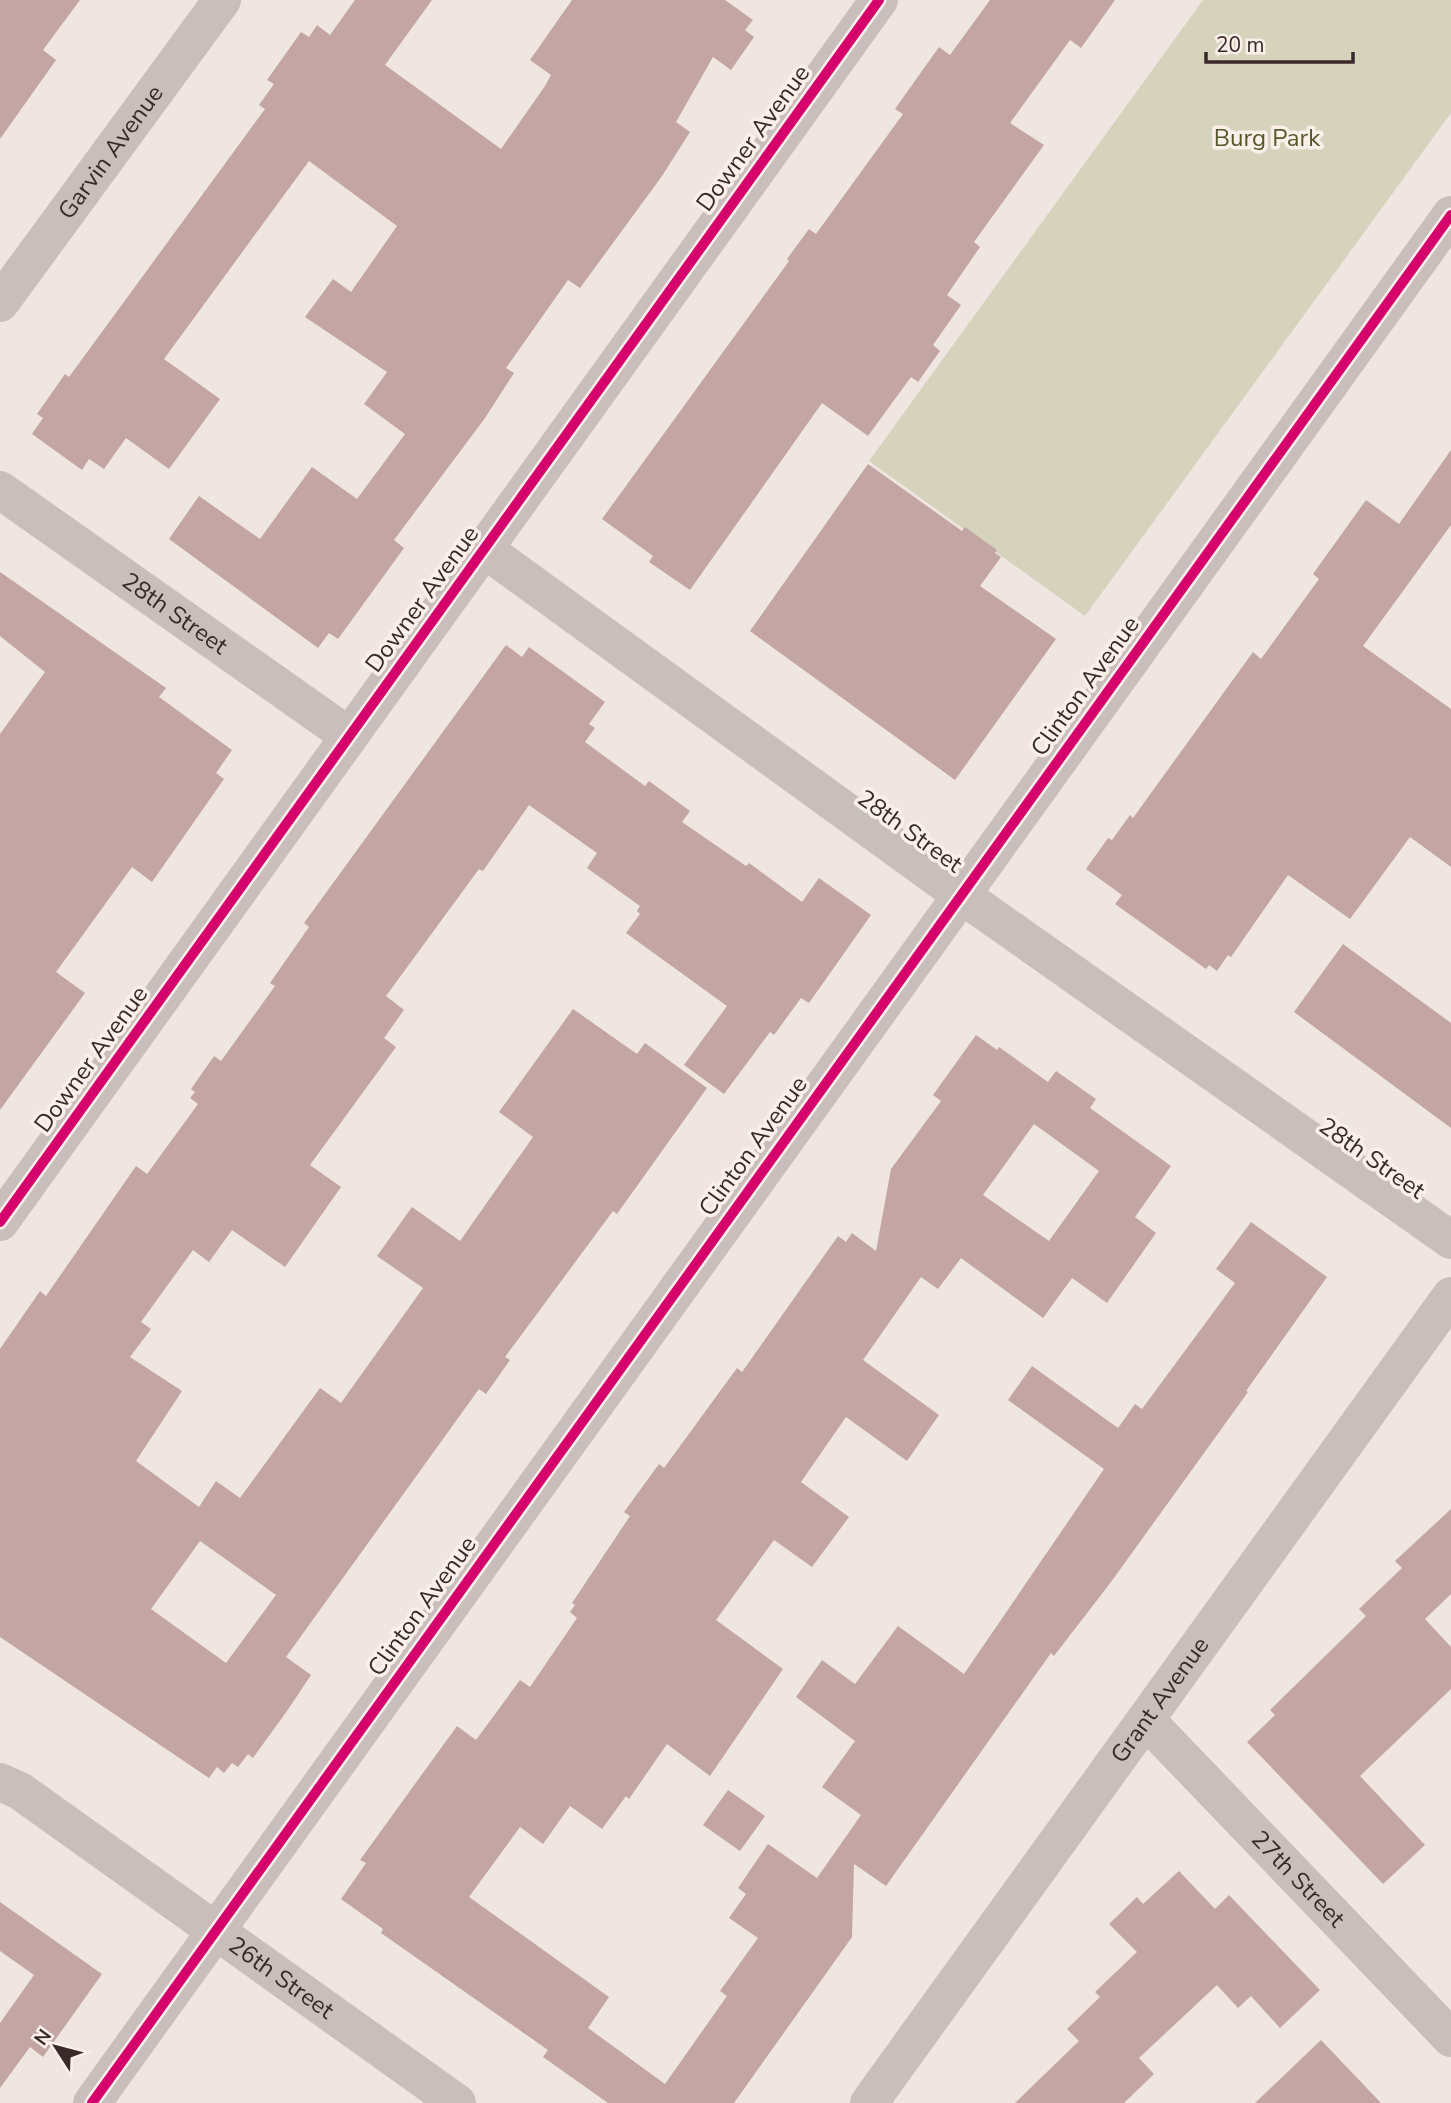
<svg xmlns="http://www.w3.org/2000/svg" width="1451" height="2103" font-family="'Nunito Sans',sans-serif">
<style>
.green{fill:#d5d3bc}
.building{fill:#c3a5a3;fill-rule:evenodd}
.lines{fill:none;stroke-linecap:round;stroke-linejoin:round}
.minor{stroke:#c8bebb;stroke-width:38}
.tertiary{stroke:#c8bebb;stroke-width:38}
.cycleway-casing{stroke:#fbefea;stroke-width:15}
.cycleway{stroke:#d6006c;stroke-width:10}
.labels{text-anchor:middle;stroke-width:7;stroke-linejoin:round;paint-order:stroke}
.street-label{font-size:24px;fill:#392a29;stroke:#fbefea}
.park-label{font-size:24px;fill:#53592b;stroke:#fbefea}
</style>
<rect width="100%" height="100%" fill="#efe6e2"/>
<path class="green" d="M 1203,0 L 1451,0 L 1451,113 L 1085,616 L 869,461 Z"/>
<g class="building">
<path d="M 0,0 L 80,0 L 43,50 L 56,60 L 0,139 Z"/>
<path d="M 355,0 L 432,0 L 385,65 L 501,149 L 545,86 L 551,75 L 530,60 L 572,0 L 725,0 L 753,20 L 745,30 L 754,37 L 731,70 L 713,57 L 676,122 L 690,132 L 662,176 L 580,288 L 568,280 L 506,368 L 514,373 L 485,418 L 394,540 L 404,548 L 338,639 L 329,633 L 318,648 L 169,539 L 199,496 L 260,539 L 312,467 L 357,499 L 405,434 L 364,404 L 387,372 L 305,317 L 333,279 L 351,292 L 397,226 L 309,161 L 164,359 L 220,399 L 169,469 L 126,438 L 104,469 L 89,459 L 82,470 L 32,434 L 43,418 L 37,414 L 65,374 L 69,377 L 265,109 L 259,105 L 274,84 L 267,80 L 301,32 L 309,37 L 317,25 L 330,35 Z"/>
<path d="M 990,0 L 1115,0 L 1081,48 L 1070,40 L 1010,123 L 1044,145 L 974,242 L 980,247 L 947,295 L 961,305 L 933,345 L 940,351 L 918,382 L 911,377 L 868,436 L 822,403 L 690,590 L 649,562 L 653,556 L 602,519 L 789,261 L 787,259 L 809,229 L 816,234 L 903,114 L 895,109 L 939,47 L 950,55 Z"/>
<path d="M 1451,450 L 1451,525 L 1363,646 L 1451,709 L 1451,867 L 1410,837 L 1350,919 L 1288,875 L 1231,957 L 1228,955 L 1217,971 L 1209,965 L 1206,969 L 1115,904 L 1122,895 L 1086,869 L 1108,838 L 1112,840 L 1130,815 L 1133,818 L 1253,652 L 1261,659 L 1319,579 L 1313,574 L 1366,500 L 1399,524 Z"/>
<path d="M 868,464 L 962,531 L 965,527 L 997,550 L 995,553 L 1001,557 L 980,586 L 1056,639 L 955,780 L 750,631 Z"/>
<path d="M 0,572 L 166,688 L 159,697 L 232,750 L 216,773 L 224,779 L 152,882 L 132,867 L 56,972 L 85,993 L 0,1110 L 0,734 L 45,672 L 0,636 Z"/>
<path d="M 506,645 L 522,657 L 529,647 L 605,702 L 589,724 L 595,728 L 585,742 L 645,786 L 649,781 L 690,811 L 682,822 L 746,866 L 749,863 L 802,902 L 819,878 L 871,915 L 809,1003 L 801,998 L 774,1035 L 770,1032 L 724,1094 L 684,1065 L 727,1006 L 626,933 L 640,914 L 637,911 L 640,906 L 587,868 L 597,853 L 529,805 L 483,871 L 479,869 L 386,996 L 404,1010 L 384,1038 L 396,1047 L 310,1165 L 341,1187 L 285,1267 L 232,1230 L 209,1262 L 193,1250 L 141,1322 L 151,1329 L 130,1357 L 182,1391 L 136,1461 L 199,1507 L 216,1481 L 240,1498 L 320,1388 L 341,1403 L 423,1288 L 377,1256 L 412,1207 L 460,1241 L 533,1137 L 499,1112 L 573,1009 L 637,1054 L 645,1043 L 707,1088 L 617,1214 L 613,1211 L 505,1357 L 510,1360 L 486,1394 L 479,1389 L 286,1657 L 311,1675 L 287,1711 L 253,1758 L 248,1754 L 238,1767 L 232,1763 L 224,1773 L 217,1767 L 209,1778 L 0,1637 L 0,1349 L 40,1291 L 46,1296 L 136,1166 L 147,1174 L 198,1104 L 190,1098 L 195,1092 L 191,1089 L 214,1056 L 221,1061 L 275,986 L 270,983 L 309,927 L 304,923 ZM 200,1541 L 276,1595 L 226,1663 L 151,1609 Z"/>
<path d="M 1343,944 L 1451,1023 L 1451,1128 L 1294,1012 Z"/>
<path d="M 976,1035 L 997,1050 L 999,1047 L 1048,1082 L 1056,1071 L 1096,1099 L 1090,1108 L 1171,1166 L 1135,1217 L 1156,1233 L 1107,1303 L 1072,1278 L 1043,1318 L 961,1258 L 938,1289 L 921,1277 L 863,1360 L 939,1415 L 907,1461 L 846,1417 L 801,1482 L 849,1517 L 812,1567 L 774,1540 L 716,1620 L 783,1669 L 710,1776 L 667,1744 L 629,1799 L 626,1796 L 602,1829 L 570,1806 L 543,1844 L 520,1827 L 469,1897 L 609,1997 L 588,2028 L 665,2084 L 727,1996 L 720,1991 L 758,1938 L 729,1918 L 746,1894 L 738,1888 L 768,1844 L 817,1878 L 861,1815 L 822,1787 L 855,1741 L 796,1697 L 822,1660 L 855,1684 L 898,1626 L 964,1674 L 1104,1469 L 1008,1400 L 1032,1366 L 1118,1428 L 1135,1404 L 1142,1409 L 1235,1283 L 1216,1269 L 1251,1222 L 1327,1277 L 1246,1391 L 1248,1392 L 1111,1582 L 1054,1656 L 1051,1653 L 886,1886 L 854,1864 L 852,1937 L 734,2103 L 608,2103 L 543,2057 L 548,2050 L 381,1933 L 383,1929 L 341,1899 L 366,1863 L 360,1860 L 457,1726 L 476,1740 L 520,1680 L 530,1687 L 577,1618 L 570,1612 L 575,1605 L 572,1603 L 630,1516 L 624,1512 L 659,1464 L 664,1468 L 737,1368 L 742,1372 L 838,1236 L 846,1242 L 852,1233 L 876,1251 L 891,1169 L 941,1101 L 933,1095 ZM 1034,1124 L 1099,1171 L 1049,1241 L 983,1195 Z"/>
<path d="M 1451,1509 L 1451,1594 L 1425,1619 L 1451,1647 L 1451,1689 L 1360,1776 L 1425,1845 L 1383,1884 L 1247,1742 L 1275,1715 L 1270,1710 L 1366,1616 L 1359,1609 L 1402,1568 L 1395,1561 Z"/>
<path d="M 728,1790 L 765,1816 L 740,1851 L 703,1825 Z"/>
<path d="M 1179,1871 L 1215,1909 L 1229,1895 L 1320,1990 L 1280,2028 L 1251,1996 L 1238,2008 L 1217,1985 L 1139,2058 L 1154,2074 L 1124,2103 L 1015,2103 L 1079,2041 L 1067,2029 L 1100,1997 L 1095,1992 L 1137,1952 L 1109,1924 L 1137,1897 L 1143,1904 Z"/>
<path d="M 0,1902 L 102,1974 L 43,2057 L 30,2047 L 0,2088 L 0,2023 L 34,1975 L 0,1951 Z"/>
<path d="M 1321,2040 L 1381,2103 L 1255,2103 Z"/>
</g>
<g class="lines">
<g class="minor">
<path id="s1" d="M 0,490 L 349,736"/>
<path d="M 484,549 L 960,894 L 1451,1240"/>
<path d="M 0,1222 L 879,0"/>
<path id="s2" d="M 1146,1720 L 1451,2038"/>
<path id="s3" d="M 0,1782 L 20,1791 L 457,2103"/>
<path d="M 92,2103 L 1451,215"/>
<path id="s4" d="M 869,2103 L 1451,1296"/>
</g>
<path class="tertiary" id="s5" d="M 0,303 L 222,0"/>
<defs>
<g id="cycleway">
<path d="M 0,1222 L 879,0"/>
<path d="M 92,2103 L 1451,215"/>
</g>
</defs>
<use href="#cycleway" class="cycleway-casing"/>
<use href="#cycleway" class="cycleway"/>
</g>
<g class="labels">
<g class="street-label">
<text transform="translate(753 138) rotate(-54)" y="8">Downer Avenue</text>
<text dy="8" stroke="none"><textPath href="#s5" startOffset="187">Garvin Avenue</textPath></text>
<text transform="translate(422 599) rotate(-54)" y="8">Downer Avenue</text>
<text dy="8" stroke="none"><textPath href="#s1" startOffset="214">28th Street</textPath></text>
<text transform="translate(1085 686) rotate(-54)" y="8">Clinton Avenue</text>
<text transform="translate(910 831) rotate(36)" y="8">28th Street</text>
<text transform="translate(91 1059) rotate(-54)" y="8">Downer Avenue</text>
<text transform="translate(753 1146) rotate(-54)" y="8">Clinton Avenue</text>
<text transform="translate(1372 1158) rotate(35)" y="8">28th Street</text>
<text transform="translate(422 1606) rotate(-54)" y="8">Clinton Avenue</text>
<text dy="8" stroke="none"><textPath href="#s4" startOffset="497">Grant Avenue</textPath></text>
<text dy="8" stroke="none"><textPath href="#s2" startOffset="220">27th Street</textPath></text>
<text dy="8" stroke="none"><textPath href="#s3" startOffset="343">26th Street</textPath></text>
</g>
<g class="park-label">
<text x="1267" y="146">Burg Park</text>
</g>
</g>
<g transform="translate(56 2047) rotate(306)" stroke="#fbefea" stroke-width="5" paint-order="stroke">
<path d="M0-5L12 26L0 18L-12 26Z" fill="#392a29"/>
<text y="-10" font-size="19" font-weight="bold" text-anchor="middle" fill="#392a29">N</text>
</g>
<path d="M1206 52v10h147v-10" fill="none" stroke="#392a29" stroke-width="3.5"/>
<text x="1216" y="52" font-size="21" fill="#392a29" stroke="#fbefea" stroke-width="5" paint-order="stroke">20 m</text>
</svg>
